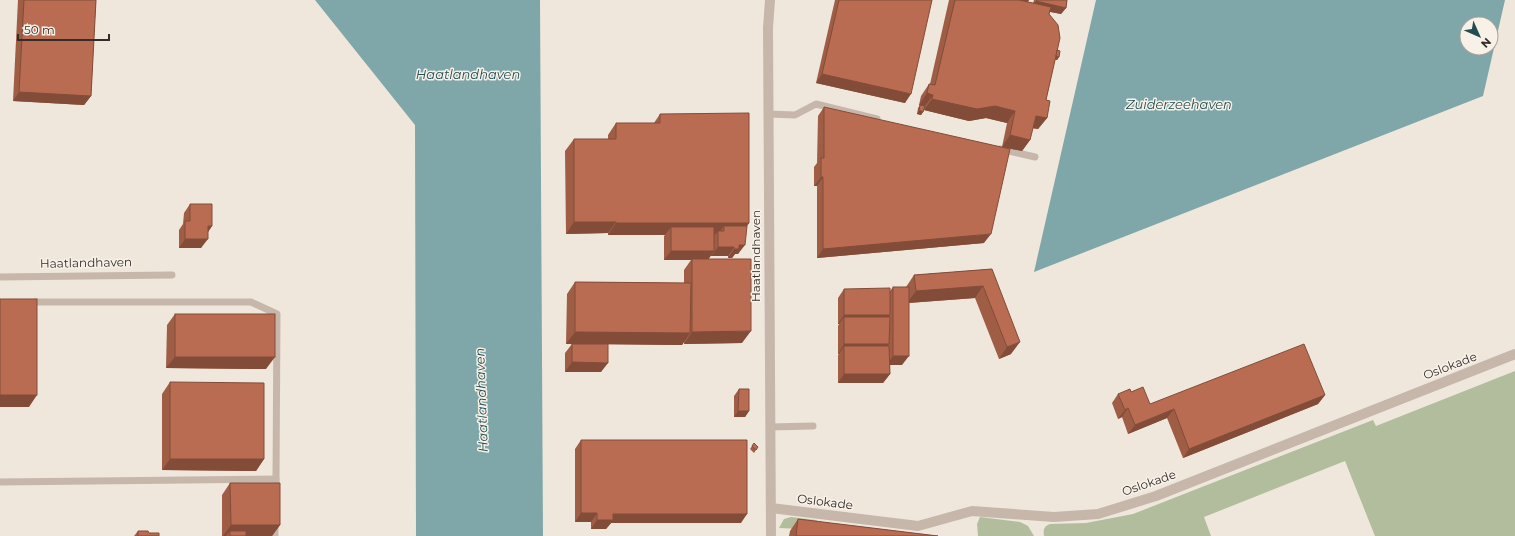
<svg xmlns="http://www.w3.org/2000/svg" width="1515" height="536" font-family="Montserrat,sans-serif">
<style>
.green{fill:#b2bd9e}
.water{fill:#7fa6a9;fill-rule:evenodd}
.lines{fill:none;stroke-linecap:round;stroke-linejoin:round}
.lane{stroke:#c6b7aa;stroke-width:7}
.street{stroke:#c6b7aa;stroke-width:10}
.wall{fill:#9f5d46}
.shaded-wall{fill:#824c39}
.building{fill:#b96c51;stroke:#824c39}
.labels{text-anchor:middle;stroke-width:3;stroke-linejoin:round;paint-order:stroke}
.street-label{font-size:12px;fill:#342c29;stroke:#f7f1e8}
.water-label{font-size:13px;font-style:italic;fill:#234d51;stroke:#f7f1e8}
</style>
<rect width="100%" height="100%" fill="#efe7dc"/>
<g class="green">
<path d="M 1515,371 L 1515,536 L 1375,536 L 1345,461 L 1204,517 L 1211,536 L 1044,536 C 1043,530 1044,526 1050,524 L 1086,523 L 1133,514 L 1373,420 L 1376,426 Z"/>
<path d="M 791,517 L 816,520 L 824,525 L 873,536 L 822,530 L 779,528 L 784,519 Z"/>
<path d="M 980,517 L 1020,522 L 1028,526 L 1034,536 L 978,536 L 977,524 Z"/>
</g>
<g class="water">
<path d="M 315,0 L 540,0 L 543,536 L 416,536 L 415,125 Z"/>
<path d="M 1096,0 L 1505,0 L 1483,96 L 1034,272 ZM 1467,24 L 1491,24 L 1491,48 L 1467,48 Z"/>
</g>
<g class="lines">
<g class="lane">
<path d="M 768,114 L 795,115 L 816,104 L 877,119"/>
<path d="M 1000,149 L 1035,157"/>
<path d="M 0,277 L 172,275"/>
<path d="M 35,302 L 251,302 L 277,314 L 276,479"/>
<path d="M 770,427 L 813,426"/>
<path d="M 0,482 L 276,479 L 276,483"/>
<path d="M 275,536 L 275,524"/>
</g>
<g class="street">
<path d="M 770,0 L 768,28 L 771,536"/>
<path d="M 771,508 L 918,526 L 972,511 L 1054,517 L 1098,514 L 1156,496 L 1515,354"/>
</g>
</g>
<g class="wall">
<path d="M 18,0 L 96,0 L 91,96 L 84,105 L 13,101 Z"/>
<path d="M 835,0 L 932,0 L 905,103 L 816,83 Z"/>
<path d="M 949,0 L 1029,0 L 1028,2 L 1033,3 L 1034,0 L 1067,0 L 1066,8 L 1061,14 L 1050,12 L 1049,14 L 1059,57 L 1057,60 L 1055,59 L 1046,100 L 1047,118 L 1038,129 L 1032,128 L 1030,140 L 1022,151 L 1002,147 L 1007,123 L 986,118 L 969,121 L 924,110 L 925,106 L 923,112 L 921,115 L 917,114 L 918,108 L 920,105 L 919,105 L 921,96 L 929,84 L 930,84 Z"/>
<path d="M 824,107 L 984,243 L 817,258 L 817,186 L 814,186 L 814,167 L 817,163 L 818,116 Z"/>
<path d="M 660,114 L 749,223 L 747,226 L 738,254 L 735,254 L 732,258 L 728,258 L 728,256 L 711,256 L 711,255 L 708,259 L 742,343 L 684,344 L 684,342 L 682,345 L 608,344 L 601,372 L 565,372 L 565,353 L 572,344 L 566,344 L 567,294 L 575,282 L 684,283 L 684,270 L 691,260 L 664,260 L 664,236 L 665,235 L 608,235 L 608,233 L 566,234 L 565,151 L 574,139 L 608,139 L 608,135 L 616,123 L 654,123 Z"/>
<path d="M 190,204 L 212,226 L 208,232 L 201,248 L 179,248 L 179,230 L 183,224 L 184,213 Z"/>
<path d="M 992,269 L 1011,354 L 999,359 L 975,298 L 909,303 L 902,365 L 890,365 L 890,374 L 883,383 L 838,383 L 838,355 L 839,354 L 838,354 L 838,326 L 839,324 L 838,324 L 838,298 L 844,289 L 890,291 L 893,287 L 906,287 L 914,275 Z"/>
<path d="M 175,314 L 266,369 L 166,368 L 167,325 Z"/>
<path d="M 170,382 L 264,459 L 256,471 L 162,470 L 162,394 Z"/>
<path d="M 739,389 L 749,411 L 745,417 L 734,417 L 734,396 Z"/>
<path d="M 1131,392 L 1150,404 L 1325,395 L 1318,404 L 1183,458 L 1167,418 L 1128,434 L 1122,417 L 1118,419 L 1112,403 L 1118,394 Z"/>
<path d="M 581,440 L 741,523 L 611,523 L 606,529 L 591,529 L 591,522 L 575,522 L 575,449 Z"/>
<path d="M 752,446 L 758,447 L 754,453 L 750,449 Z"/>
<path d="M 230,483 L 280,525 L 272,536 L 222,536 L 222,495 Z"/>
<path d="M 798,519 L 938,536 L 789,536 L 790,531 Z"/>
<path d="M 138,531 L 149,533 L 159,536 L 134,536 Z"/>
</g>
<g class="shaded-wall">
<path d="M 989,0 L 1029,0 L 1023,8 Z"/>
<path d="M 1036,1 L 1066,8 L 1061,14 L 1032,8 Z"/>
<path d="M 1054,56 L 1059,57 L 1057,60 L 1052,59 Z"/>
<path d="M 822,74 L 911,94 L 905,103 L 816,83 Z"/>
<path d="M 19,92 L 91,96 L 84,105 L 13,101 Z"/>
<path d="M 927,93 L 933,95 L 925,106 L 919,105 Z"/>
<path d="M 932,99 L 995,106 L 1015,111 L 1007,123 L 986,118 L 969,121 L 924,110 Z"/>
<path d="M 919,110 L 923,112 L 921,115 L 917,114 Z"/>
<path d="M 1036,116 L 1047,118 L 1038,129 L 1027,127 Z"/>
<path d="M 1010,135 L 1030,140 L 1022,151 L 1002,147 Z"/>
<path d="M 821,177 L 823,177 L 817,186 L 814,186 Z"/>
<path d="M 574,222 L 616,222 L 608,233 L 566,234 Z"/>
<path d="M 616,223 L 749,223 L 741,235 L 724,231 L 724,226 L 718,234 L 718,231 L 715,235 L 671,235 L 671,227 L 665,235 L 608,235 Z"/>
<path d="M 208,226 L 212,226 L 206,235 Z"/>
<path d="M 991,234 L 984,243 L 817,258 L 823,249 Z"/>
<path d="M 185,239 L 208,239 L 201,248 L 179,248 Z"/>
<path d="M 739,245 L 745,245 L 738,254 L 735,254 L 732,258 L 728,258 L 734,249 Z"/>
<path d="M 718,247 L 734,247 L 728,256 L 711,256 Z"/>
<path d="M 671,251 L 714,251 L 708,260 L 692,259 L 691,260 L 664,260 Z"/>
<path d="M 983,286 L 975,298 L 907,303 L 916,291 Z"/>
<path d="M 844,315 L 890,315 L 884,324 L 844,317 L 839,324 L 838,324 Z"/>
<path d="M 751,331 L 742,343 L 684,344 L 692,332 Z"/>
<path d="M 575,332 L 690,333 L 682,345 L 566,344 Z"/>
<path d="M 1020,342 L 1011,354 L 999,359 L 1007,347 Z"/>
<path d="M 844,344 L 889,344 L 883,353 L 844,346 L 839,354 L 838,354 Z"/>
<path d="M 893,356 L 909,356 L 902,365 L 887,365 Z"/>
<path d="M 175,357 L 275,357 L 266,369 L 166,368 Z"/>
<path d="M 572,362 L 608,363 L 601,372 L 565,372 Z"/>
<path d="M 844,374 L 890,374 L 883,383 L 838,383 Z"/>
<path d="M 0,395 L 37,395 L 29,407 L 0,407 Z"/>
<path d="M 1325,395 L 1318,404 L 1183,458 L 1189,449 Z"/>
<path d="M 1128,408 L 1122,417 L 1118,419 L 1125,410 Z"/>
<path d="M 1174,409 L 1167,418 L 1128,434 L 1135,425 Z"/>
<path d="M 738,411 L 749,411 L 745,417 L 734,417 Z"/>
<path d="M 170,459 L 264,459 L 256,471 L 162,470 Z"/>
<path d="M 581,513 L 597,513 L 591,522 L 575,522 Z"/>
<path d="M 613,514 L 747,514 L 741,523 L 611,523 L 606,529 L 591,529 L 597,520 Z"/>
<path d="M 231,525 L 280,525 L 272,536 L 230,536 L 230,531 L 226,536 L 223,536 Z"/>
</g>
<g class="building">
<path d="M 24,0 L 96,0 L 91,96 L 19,92 Z"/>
<path d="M 839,0 L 932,0 L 911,94 L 822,74 Z"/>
<path d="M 955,0 L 1019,0 L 1051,7 L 1049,14 L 1058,25 L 1060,38 L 1046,100 L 1050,101 L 1047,118 L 1036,116 L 1030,140 L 1010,135 L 1015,111 L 995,106 L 977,109 L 932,99 L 933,95 L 927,93 L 929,84 L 935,85 Z"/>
<path d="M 1037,0 L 1067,0 L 1066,8 L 1036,1 Z"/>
<path d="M 1057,50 L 1060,51 L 1059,57 L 1056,56 Z"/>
<path d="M 920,105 L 925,106 L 923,112 L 919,110 Z"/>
<path d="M 824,107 L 1010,149 L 991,234 L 823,249 L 823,177 L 821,177 L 821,158 L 824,158 Z"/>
<path d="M 749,113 L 749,223 L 616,223 L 616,222 L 574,222 L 574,139 L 616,139 L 616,123 L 660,123 L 660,114 Z"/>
<path d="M 190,204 L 212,204 L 212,226 L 208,226 L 208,239 L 185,239 L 185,221 L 190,221 Z"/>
<path d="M 724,226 L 747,226 L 745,245 L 739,245 L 739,249 L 734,249 L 734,247 L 718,247 L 718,231 L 724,231 Z"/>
<rect x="671" y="227" width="43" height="24"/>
<path d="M 692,259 L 751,259 L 751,331 L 692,332 Z"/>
<path d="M 992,269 L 1020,342 L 1007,347 L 983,286 L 916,291 L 914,275 Z"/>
<path d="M 575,282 L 691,283 L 690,333 L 575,332 Z"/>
<rect x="893" y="287" width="16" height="69"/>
<path d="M 890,288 L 890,315 L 844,315 L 844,289 Z"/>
<rect x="0" y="299" width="37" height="96"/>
<rect x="175" y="314" width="100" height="43"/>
<path d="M 844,317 L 890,317 L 889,344 L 844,344 Z"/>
<path d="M 572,344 L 608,344 L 608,363 L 572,362 Z"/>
<path d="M 1304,344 L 1325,395 L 1189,449 L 1174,409 L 1135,425 L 1128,408 L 1125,410 L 1118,394 L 1130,389 L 1131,392 L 1143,387 L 1150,404 Z"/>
<path d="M 844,346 L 889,346 L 890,374 L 844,374 Z"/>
<path d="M 170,382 L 264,383 L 264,459 L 170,459 Z"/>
<path d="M 739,389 L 749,389 L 749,411 L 738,411 Z"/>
<path d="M 581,440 L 747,440 L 747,514 L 613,514 L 613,520 L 597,520 L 597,513 L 581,513 Z"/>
<path d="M 754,443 L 758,447 L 756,450 L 752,446 Z"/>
<path d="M 230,483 L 280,483 L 280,525 L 231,525 Z"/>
<path d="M 798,519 L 938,536 L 796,536 Z"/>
<path d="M 138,531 L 148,531 L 149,533 L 159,533 L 159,536 L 138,536 Z"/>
<rect x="230" y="531" width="16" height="5"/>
</g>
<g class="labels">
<g class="street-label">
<text transform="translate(756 256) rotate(-90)" y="4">Haatlandhaven</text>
<text transform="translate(86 263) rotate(-1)" y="4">Haatlandhaven</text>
<text transform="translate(1450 366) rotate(-21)" y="4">Oslokade</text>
<text transform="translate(1149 483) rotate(-19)" y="4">Oslokade</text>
<text transform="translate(825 502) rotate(7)" y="4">Oslokade</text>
</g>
<g class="water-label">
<text x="468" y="79">Haatlandhaven</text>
<text x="1179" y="109">Zuiderzeehaven</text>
<text transform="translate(481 400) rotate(-92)" y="5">Haatlandhaven</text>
</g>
</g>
<g transform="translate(1479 36) rotate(135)"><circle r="19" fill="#f7f1e8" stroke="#a9a29c"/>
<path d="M0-3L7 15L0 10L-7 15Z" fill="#234d51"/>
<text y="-6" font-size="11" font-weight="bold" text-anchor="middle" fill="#342c29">N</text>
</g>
<path d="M18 34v6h91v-6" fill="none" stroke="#342c29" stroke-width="2"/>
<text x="24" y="34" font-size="12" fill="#342c29" stroke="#f7f1e8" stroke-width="3" paint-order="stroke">50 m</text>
</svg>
